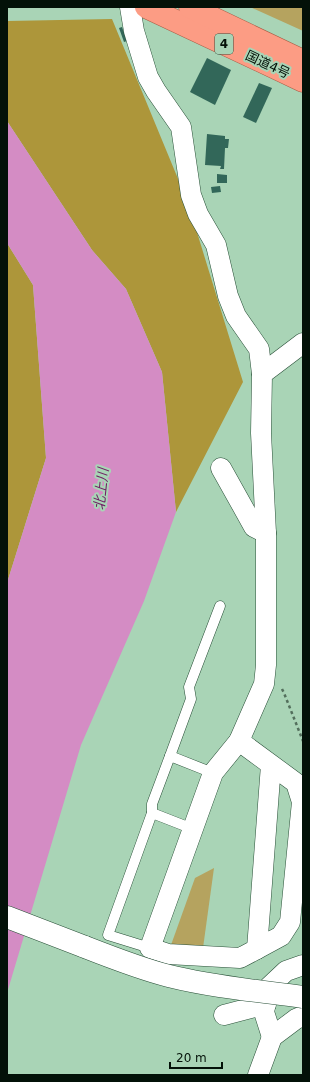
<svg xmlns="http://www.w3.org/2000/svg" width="310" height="1082" font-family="'DejaVu Sans','Noto Sans JP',sans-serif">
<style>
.green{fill:#b5a35f}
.forest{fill:#ad963a}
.water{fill:#d48cc4}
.building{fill:#326759}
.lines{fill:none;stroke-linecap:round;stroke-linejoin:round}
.service-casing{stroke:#284f37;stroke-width:11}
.minor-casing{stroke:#284f37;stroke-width:21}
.tertiary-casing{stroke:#284f37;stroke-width:23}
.trunk-casing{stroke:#a55b44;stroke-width:23}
.path{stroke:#536f5c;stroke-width:2.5;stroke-dasharray:3 3;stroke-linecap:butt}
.service{stroke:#fff;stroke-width:10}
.minor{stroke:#fff;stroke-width:20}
.tertiary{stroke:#fff;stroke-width:22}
.trunk{stroke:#fc9c84;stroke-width:22}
.tertiary-bridge-casing{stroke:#284f37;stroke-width:23;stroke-linecap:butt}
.tertiary-bridge{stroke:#fff;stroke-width:22}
.labels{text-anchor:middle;stroke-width:4;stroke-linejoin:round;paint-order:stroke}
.shield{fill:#a9d4b6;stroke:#354c3c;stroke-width:1}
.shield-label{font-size:12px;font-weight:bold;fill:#031108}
.street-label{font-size:13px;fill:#031108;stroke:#a9d4b6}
.water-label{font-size:14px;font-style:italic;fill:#701c63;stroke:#a9d4b6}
</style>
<rect width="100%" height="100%" fill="#a9d4b6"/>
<g class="green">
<path d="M 250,7 L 303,7 L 303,31 L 301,30 Z"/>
<path d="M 214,868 L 203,948 L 171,945 L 195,878 Z"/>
</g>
<g class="forest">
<path d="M 112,19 L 188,203 L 243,382 L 176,512 L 162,372 L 126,289 L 92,250 L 7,121 L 7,21 Z"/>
<path d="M 7,243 L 33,285 L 46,458 L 7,583 Z"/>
</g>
<path class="water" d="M 7,121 L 92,250 L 126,289 L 162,372 L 176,512 L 144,601 L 81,745 L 7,993 L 7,583 L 46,458 L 33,285 L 7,243 Z"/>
<g class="building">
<path d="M 122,27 L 127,41 L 124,42 L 119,28 Z"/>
<path d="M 207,58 L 231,70 L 215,105 L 190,92 Z"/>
<path d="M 259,83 L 272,88 L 256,123 L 243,117 Z"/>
<path d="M 207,134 L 225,136 L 225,139 L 229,139 L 228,148 L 225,148 L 224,169 L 220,169 L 221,166 L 205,165 Z"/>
<path d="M 217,174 L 227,175 L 227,183 L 217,183 Z"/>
<path d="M 220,186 L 221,192 L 212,193 L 211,187 Z"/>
</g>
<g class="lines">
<defs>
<g id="service">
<path d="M 170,756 L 191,699 L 189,687 L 220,606"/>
<path d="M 152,813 L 152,804 L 170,756 L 213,773"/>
<path d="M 150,948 L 108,935 L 152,813 L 193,829"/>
</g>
<g id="minor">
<path d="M 130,7 L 134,31 L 148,77 L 156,91 L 181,127 L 191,195 L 198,214 L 216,245 L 228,296 L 236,316 L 259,349 L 262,374"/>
<path d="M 221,468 L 254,527 L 266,533"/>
<path d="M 239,741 L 296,783 L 302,802 L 290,922 L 281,936 L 257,949 L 271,765"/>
<path d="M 257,949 L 240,958 L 168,954 L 150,948 L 213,773 L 239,741 L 264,684 L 266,665 L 266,533 L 261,433 L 262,374 L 303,343"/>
<path d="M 224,1015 L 266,1004"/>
<path d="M 272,1037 L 264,1012 L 269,987 L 286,971 L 303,965"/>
<path d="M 258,1075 L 272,1037 L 296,1019 L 303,1016"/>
</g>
<path id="tertiary" d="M 7,917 L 85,947"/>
<g id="trunk">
<path d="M 146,7 L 303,81"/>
<path d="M 190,7 L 303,61"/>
</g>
</defs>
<use href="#service" class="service-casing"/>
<use href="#minor" class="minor-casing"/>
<use href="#tertiary" class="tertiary-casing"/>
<use href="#trunk" class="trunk-casing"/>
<path class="path" d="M 282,689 L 284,693 L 303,741"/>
<use href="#service" class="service"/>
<use href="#minor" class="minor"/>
<use href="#tertiary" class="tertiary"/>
<use href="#trunk" class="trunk"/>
<defs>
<path id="tertiary-bridge" d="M 85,947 C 113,958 141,969 169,976 C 213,987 259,991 303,997"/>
</defs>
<use href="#tertiary-bridge" class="tertiary-bridge-casing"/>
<use href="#tertiary-bridge" class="tertiary-bridge"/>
</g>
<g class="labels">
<rect class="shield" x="215" y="34" width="18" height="20" rx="3"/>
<g class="shield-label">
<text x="224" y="48">4</text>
</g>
<g class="street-label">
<text transform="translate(268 64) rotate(25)" y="5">国道4号</text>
</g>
<g class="water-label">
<text transform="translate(101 489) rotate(-84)" y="5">北上川</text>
</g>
</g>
<rect width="310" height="1082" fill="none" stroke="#031108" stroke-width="16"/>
<path d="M170 1062v6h52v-6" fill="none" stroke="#031108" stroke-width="2"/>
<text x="176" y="1062" font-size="12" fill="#031108" stroke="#a9d4b6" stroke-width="3" paint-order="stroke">20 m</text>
</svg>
